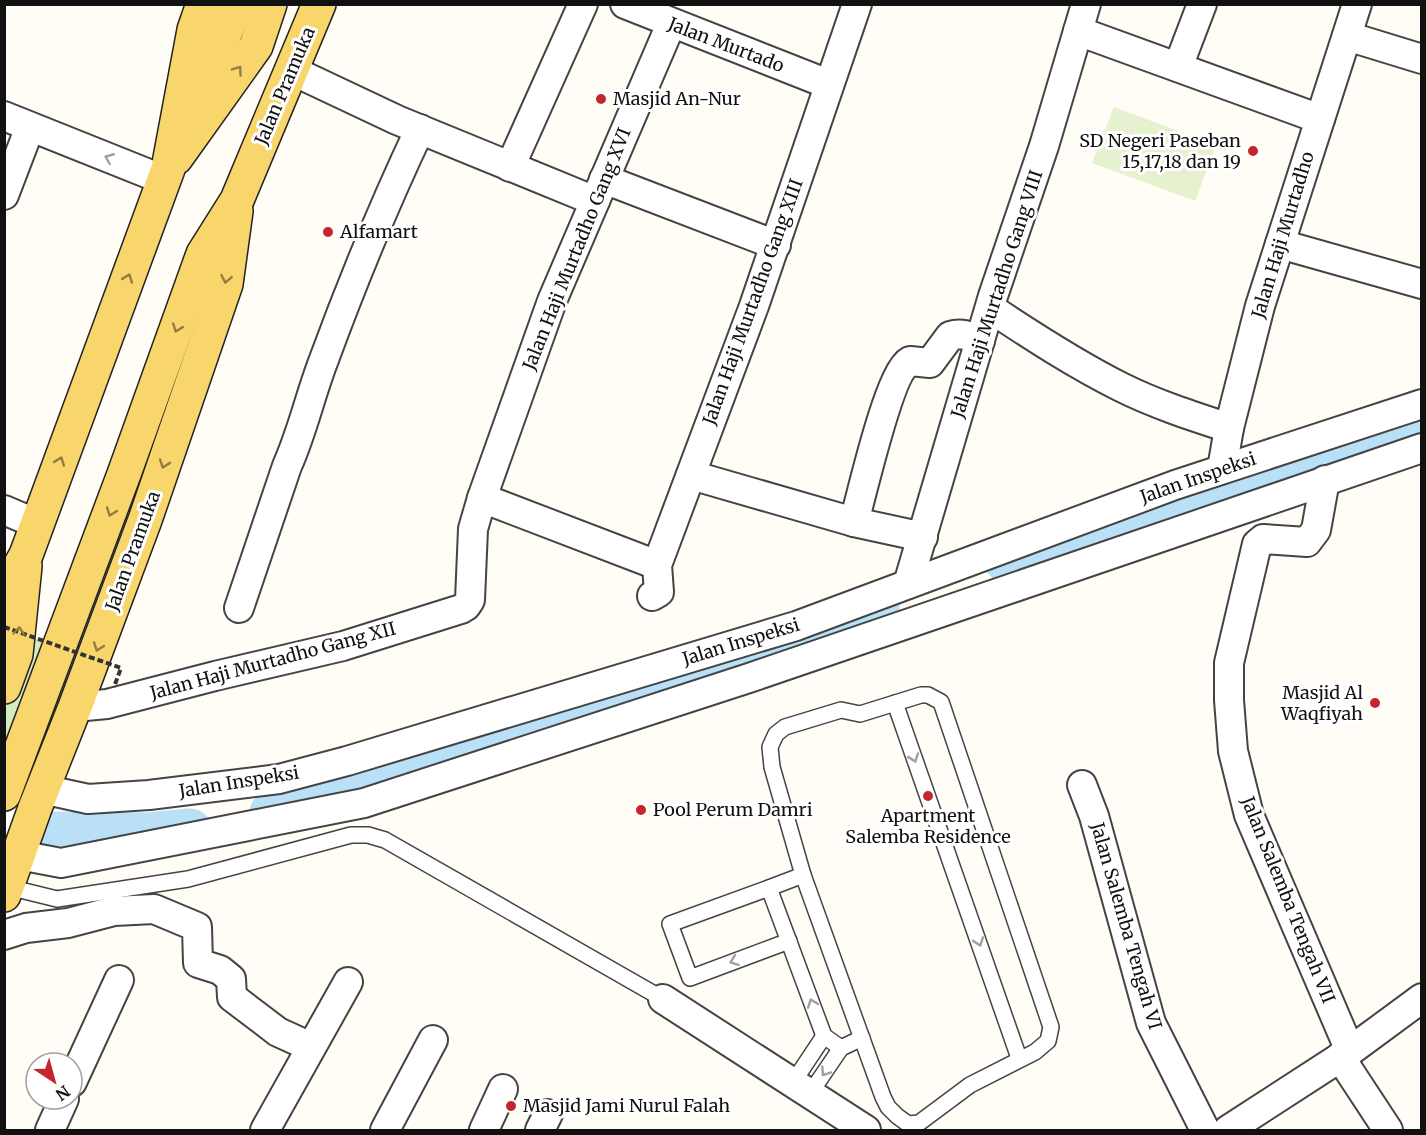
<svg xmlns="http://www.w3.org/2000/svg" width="1426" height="1135" font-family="Merriweather,serif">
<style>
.green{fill:#d5ebbd}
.pitch{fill:#e6f2cf}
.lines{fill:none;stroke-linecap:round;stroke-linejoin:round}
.river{stroke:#b9e0f7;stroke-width:45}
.service-casing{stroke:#444;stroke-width:18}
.minor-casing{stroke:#444;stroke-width:32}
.primary-casing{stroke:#222;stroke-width:36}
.service{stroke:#fff;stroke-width:15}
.minor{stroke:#fff;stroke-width:28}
.primary{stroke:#f9d66b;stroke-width:33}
.path-bridge{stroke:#333;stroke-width:4;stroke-dasharray:6 3;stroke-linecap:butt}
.oneway{stroke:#917d42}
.oneway2{stroke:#a0a0a0}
.poi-dot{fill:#c4262e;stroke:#fff;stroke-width:2}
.labels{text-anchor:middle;stroke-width:6;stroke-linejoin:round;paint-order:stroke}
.street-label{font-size:18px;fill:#111;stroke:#fff}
.poi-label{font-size:18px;fill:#111;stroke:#fff;text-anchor:start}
</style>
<rect width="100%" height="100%" fill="#fffdf5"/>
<path class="green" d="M 19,632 L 59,647 L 5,790 L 5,688 Z"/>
<path class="pitch" d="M 1114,107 L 1216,145 L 1195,201 L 1092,163 Z"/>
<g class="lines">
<g class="river">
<path d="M 1007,561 L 1116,524 L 1422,432"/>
<path d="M 272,813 L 305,805 L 378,777 L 525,730 L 782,658 L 837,621 L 877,606"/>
<path d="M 58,834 L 148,835 L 190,831"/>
</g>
<defs>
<g id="service">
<path d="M 921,695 L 928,695 L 941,702 L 1051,1027 L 1048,1041 L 1035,1052 L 970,1085 L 919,1123 L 908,1124 L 897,1116 L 888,1107 L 883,1097 L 803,875 L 772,767 L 770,747 L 776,734 L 785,727 L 841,710 L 860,714 Z"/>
<path d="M 895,703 L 1019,1058"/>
<path d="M 803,875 L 769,888 L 824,1036 L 841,1048 L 862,1038"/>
<path d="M 8,887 L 57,899 L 188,879 L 351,835 L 368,835 L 385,840 L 663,999"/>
<path d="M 769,888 L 670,924 L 690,978 L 789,941"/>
<path d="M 792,1084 L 824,1036"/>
<path d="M 809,1095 L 841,1048"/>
</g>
<g id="minor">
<path d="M 625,4 L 828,84"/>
<path d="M 1078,31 L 1320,119"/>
<path d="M 1347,36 L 1422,59"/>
<path d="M 1178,67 L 1202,4"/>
<path d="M 291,70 L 397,120 L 595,201"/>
<path d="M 4,116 L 164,180"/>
<path d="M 510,167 L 583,4"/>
<path d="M 604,179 L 776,245"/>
<path d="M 4,195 L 30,127"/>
<path d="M 1280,244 L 1422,284"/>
<path d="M 990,308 C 1032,336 1075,364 1121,387 C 1155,404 1192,416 1229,428"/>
<path d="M 1222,469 L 1229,428 L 1260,306 L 1357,4"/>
<path d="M 691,475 L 854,522 L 923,537"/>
<path d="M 1325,480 L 1316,530 L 1307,542 L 1263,539 L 1257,544 L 1229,663 L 1229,700 L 1233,751 L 1249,815 L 1350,1051"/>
<path d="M 4,510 L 37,524"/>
<path d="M 854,522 C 862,494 889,372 910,361 L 930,363 L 950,336 C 962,332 969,336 980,341"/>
<path d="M 657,565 L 482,498 L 552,301 L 671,24"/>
<path d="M 908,584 L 993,296 L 1044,146 L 1086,4"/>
<path d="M 652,596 L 659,592 L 657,565 L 754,306 L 857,4"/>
<path d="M 239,608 L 287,466 C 302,433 310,396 323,362 C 352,283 384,205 420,129"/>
<path d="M 75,707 L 107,704 L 215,676 L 343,646 L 461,609 L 466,606 L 470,600 L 473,529 L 482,498"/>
<path d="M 1082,785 L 1094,816 L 1151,1023 L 1205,1130"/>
<path d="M 42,789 L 88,799 L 149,795 L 279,779 L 347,761 L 796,626 L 1175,485 L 1422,404"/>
<path d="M 19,855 L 61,863 L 364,803 L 749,678 L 1422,448"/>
<path d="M 4,935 L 26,928 L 68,923 L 114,911 L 154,909 L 197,927 L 198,963 L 220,970 L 231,979 L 232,997 L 278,1032 L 311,1047"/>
<path d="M 663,999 L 866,1130"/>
<path d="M 1340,1057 L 1388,1130"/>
<path d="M 72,1082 L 119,980"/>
<path d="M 50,1130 L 64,1099"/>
<path d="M 265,1130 L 348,982"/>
<path d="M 385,1130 L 433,1040"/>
<path d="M 484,1130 L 503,1089"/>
<path d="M 540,1130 L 548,1114"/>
<path d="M 1228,1130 L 1350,1051 L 1422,998"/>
</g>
<g id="primary">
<path d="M 195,107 L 237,4"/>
<path d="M 176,158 L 256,46 L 270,4"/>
<path d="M 4,594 L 26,555 L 168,169 L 194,30 L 203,4"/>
<path d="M 4,687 L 16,654 L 25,566"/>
<path d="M 4,794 L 124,474 L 203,254 L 237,200 L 319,4"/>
<path d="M 4,895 L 35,808 L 75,707 L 145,520 L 226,284 L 236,211"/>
</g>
</defs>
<use href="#service" class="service-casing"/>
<use href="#minor" class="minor-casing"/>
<use href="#primary" class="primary-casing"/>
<use href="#service" class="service"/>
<use href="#minor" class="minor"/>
<use href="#primary" class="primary"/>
<path class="path-bridge" d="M 4,627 L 121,668 L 114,687"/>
</g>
<defs><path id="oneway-chevron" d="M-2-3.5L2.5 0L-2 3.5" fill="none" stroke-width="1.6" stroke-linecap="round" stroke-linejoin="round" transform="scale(1.5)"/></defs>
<g class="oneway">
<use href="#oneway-chevron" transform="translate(238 70) rotate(-55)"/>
<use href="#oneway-chevron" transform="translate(128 278) rotate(-70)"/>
<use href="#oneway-chevron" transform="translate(226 279) rotate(101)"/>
<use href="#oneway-chevron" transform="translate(177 328) rotate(110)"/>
<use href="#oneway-chevron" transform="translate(60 461) rotate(-70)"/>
<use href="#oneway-chevron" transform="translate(164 464) rotate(109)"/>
<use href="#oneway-chevron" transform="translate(111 512) rotate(110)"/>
<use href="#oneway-chevron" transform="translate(19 631) rotate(-85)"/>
<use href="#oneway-chevron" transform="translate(98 647) rotate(110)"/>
</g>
<g class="oneway2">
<use href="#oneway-chevron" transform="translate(109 158) rotate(-158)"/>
<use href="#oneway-chevron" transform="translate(914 758) rotate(71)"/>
<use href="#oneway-chevron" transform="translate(979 942) rotate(71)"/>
<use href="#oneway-chevron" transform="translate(734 961) rotate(160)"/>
<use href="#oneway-chevron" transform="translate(812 1003) rotate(-110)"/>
<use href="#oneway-chevron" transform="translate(825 1072) rotate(124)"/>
</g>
<g class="poi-dot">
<circle cx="601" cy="99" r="6"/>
<circle cx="1253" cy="151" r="6"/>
<circle cx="328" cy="232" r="6"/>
<circle cx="1375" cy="703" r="6"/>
<circle cx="928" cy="796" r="6"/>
<circle cx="641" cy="810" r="6"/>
<circle cx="511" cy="1106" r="6"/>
</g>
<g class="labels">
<g class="street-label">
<text transform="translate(726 45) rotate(21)" y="6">Jalan Murtado</text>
<text transform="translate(285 86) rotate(-67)" y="6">Jalan Pramuka</text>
<text transform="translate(1283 235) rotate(-73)" y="6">Jalan Haji Murtadho</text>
<text transform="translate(577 249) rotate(-68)" y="6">Jalan Haji Murtadho Gang XVI</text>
<text transform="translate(997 294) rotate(-72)" y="6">Jalan Haji Murtadho Gang VIII</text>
<text transform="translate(753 302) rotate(-70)" y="6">Jalan Haji Murtadho Gang XIII</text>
<text transform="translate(1198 478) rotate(-19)" y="6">Jalan Inspeksi</text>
<text transform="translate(133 551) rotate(-70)" y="6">Jalan Pramuka</text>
<text transform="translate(741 642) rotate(-17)" y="6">Jalan Inspeksi</text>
<text transform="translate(273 661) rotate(-15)" y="6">Jalan Haji Murtadho Gang XII</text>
<text transform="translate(239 782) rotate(-9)" y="6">Jalan Inspeksi</text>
<text transform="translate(1288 900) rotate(68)" y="6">Jalan Salemba Tengah VII</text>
<text transform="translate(1126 926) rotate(74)" y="6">Jalan Salemba Tengah VI</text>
</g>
<g class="poi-label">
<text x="613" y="105">Masjid An-Nur</text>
<text x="1241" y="147" text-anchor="end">SD Negeri Paseban<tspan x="1241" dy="21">15,17,18 dan 19</tspan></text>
<text x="340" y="238">Alfamart</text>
<text x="1363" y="699" text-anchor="end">Masjid Al<tspan x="1363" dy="21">Waqfiyah</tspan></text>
<text x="653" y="816">Pool Perum Damri</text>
<text x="928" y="822" text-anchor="middle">Apartment<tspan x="928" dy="21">Salemba Residence</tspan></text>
<text x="523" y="1112">Masjid Jami Nurul Falah</text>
</g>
</g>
<rect width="1426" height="1135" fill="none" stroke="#111111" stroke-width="12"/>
<g transform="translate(54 1081) rotate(144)"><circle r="28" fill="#ffffff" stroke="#a0a0a0" stroke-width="1.5"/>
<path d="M0-4.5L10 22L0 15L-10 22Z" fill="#c4262e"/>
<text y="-9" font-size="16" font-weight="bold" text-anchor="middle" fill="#111111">N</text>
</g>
</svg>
